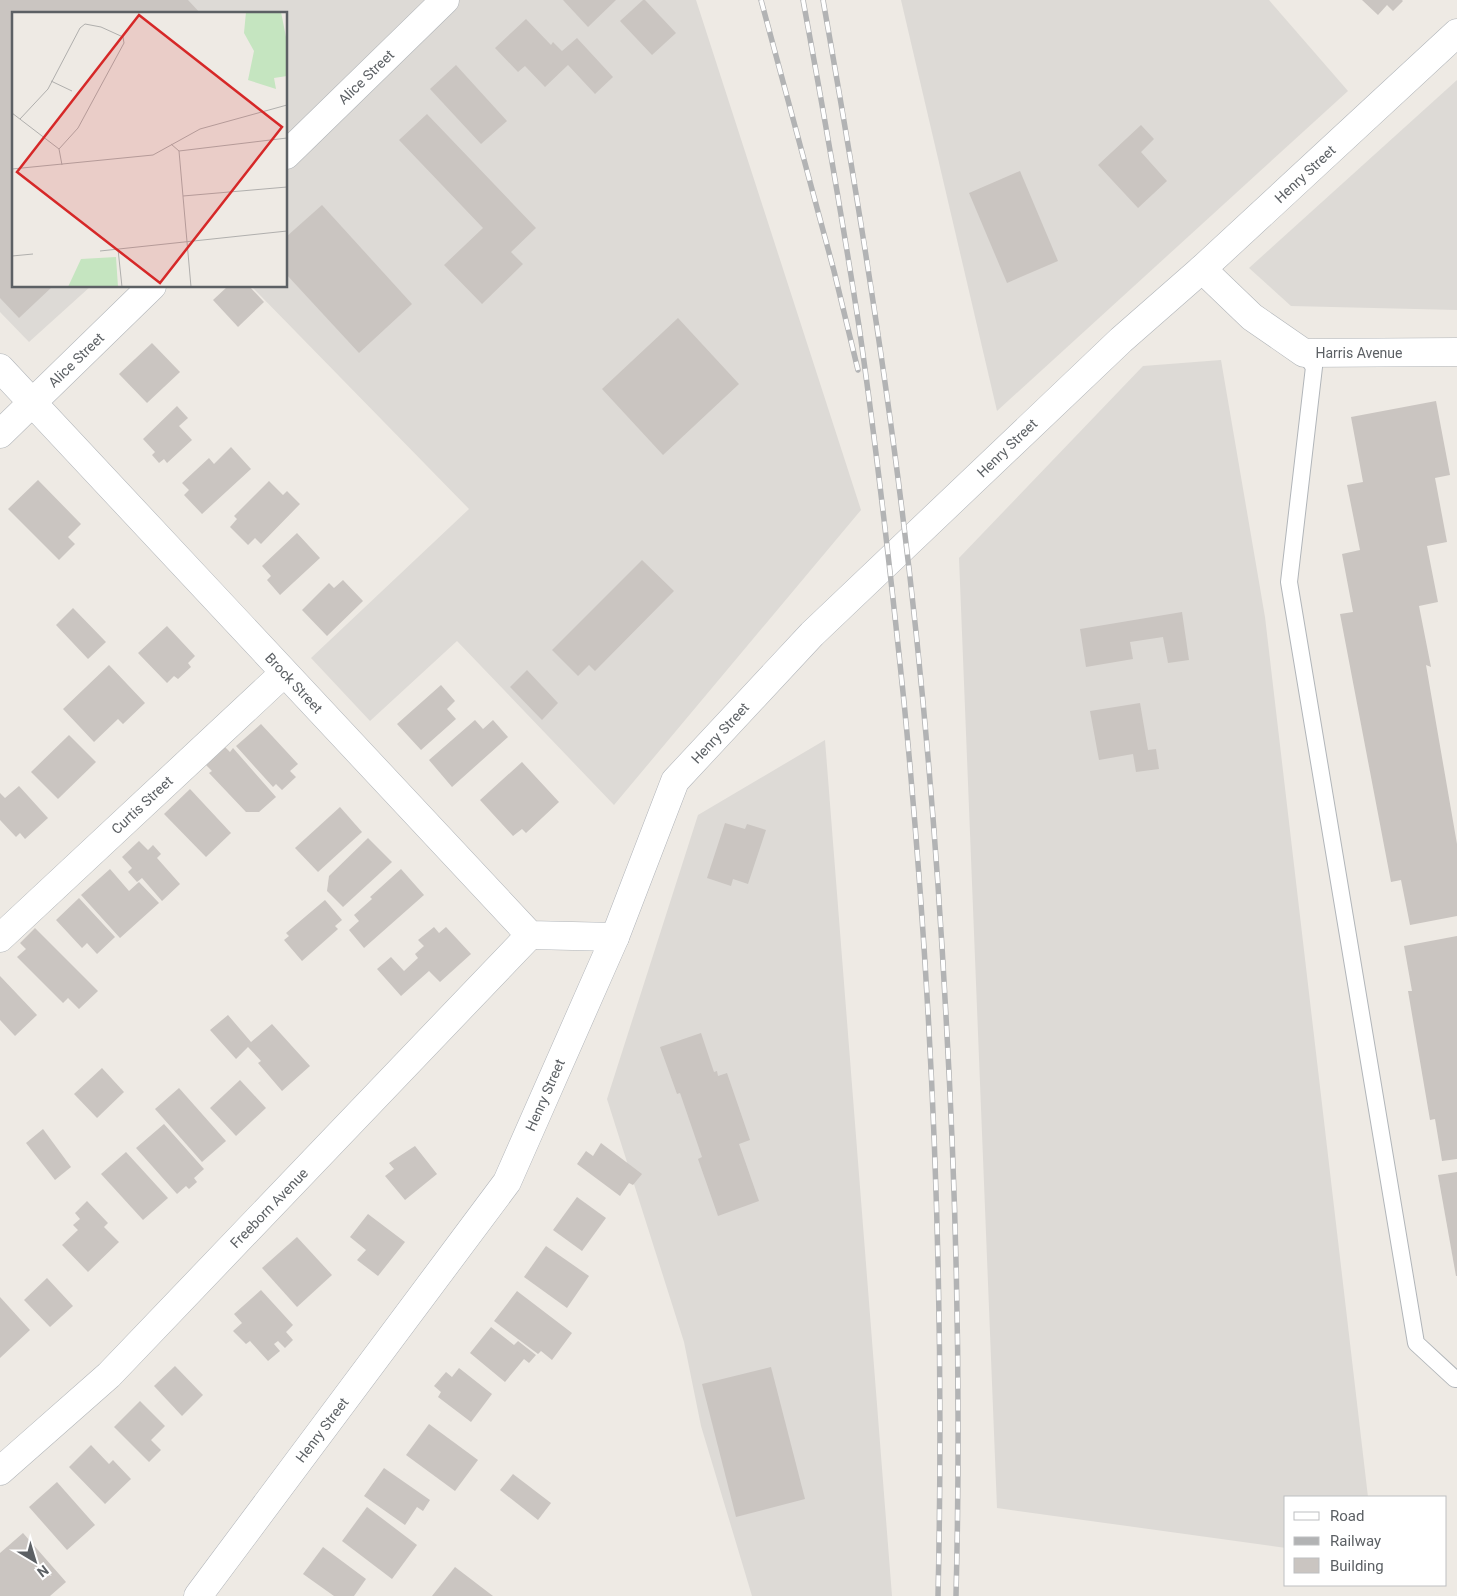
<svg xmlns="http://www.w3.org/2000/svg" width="1457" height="1596" font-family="Roboto,sans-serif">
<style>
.industrial{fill:#dddad6}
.building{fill:#cac5c1}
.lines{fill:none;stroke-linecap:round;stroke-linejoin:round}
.lane-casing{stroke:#b1b5b9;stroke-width:18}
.street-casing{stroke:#b1b5b9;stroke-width:29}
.secondary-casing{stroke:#b0b4b9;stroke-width:29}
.lane{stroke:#fff;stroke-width:16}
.street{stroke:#fff;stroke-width:28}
.secondary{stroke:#fff;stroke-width:28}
.rail-casing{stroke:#b2b3b4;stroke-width:5.5}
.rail{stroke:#fff;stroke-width:4;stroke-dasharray:11;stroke-linecap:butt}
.labels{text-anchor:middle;stroke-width:4.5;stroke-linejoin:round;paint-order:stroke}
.street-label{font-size:14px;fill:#5c6064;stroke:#fff}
.inset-road{fill:none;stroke:#b0afad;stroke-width:1}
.view{fill:#d62828;fill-opacity:0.15;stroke:#d62828;stroke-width:2.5}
.inset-edge{fill:none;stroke:#5c6064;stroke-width:2.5}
</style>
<rect width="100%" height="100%" fill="#eeeae4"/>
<g class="industrial">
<path d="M 0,0 L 696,0 L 861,510 L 614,805 L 457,641 L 370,721 L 311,658 L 469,509 L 251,286 L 286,286 L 286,14 L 14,14 L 14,286 L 91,286 L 29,342 L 0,312 Z"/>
<path d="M 901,0 L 1269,0 L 1348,91 L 997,411 Z"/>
<path d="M 1457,80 L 1457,310 L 1291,306 L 1249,268 Z"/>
<path d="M 1221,360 L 1265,617 L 1368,1497 L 1286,1497 L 1286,1548 L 997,1508 L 959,558 L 1143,366 Z"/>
<path d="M 825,740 L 892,1596 L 752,1596 L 701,1426 L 684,1342 L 607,1099 L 698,815 Z"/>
</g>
<g class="building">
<path d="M 0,0 L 188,0 L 201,14 L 14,14 L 14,286 L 53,286 L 19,318 L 0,298 Z"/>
<path d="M 563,0 L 616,0 L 588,27 Z"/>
<path d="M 643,0 L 645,0 L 676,33 L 652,55 L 620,21 Z"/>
<path d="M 1362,0 L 1402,0 L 1403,1 L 1393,11 L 1387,5 L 1378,15 Z"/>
<path d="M 526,19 L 551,45 L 553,42 L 562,51 L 577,38 L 613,77 L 595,94 L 568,65 L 545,87 L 525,66 L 518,72 L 495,48 Z"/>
<path d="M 456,65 L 507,121 L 481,144 L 430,89 Z"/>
<path d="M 427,114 L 536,228 L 511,252 L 523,264 L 482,304 L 444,265 L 483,228 L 399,140 Z"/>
<path d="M 1141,125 L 1154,139 L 1141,152 L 1167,181 L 1138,208 L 1098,165 Z"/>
<path d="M 1020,171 L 1058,261 L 1007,283 L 969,193 Z"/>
<path d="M 322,205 L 412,304 L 359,353 L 286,274 L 286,237 Z"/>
<path d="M 228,286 L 249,286 L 264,302 L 238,327 L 213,300 Z"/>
<path d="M 678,318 L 739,384 L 663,455 L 602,389 Z"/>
<path d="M 152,343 L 180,372 L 147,403 L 119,374 Z"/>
<path d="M 1436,401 L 1450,475 L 1435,478 L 1447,542 L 1427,546 L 1438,602 L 1419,606 L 1431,667 L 1426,665 L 1457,844 L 1457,916 L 1410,925 L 1401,880 L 1391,882 L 1340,614 L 1353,612 L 1342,554 L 1360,550 L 1347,485 L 1363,482 L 1351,417 Z"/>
<path d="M 177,406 L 188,418 L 179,426 L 192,440 L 167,463 L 164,459 L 159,463 L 152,455 L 155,452 L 143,439 Z"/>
<path d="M 231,447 L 251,469 L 202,514 L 184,495 L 189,490 L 182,483 L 209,458 L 214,464 Z"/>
<path d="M 38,480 L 81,524 L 68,537 L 75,544 L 59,560 L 8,509 Z"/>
<path d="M 269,481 L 283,495 L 287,491 L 300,504 L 261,544 L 255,538 L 248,545 L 230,527 L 237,519 L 234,516 Z"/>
<path d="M 297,533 L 320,558 L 280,595 L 267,580 L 271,576 L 262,566 Z"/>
<path d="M 642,560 L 674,591 L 595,671 L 589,665 L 578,676 L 552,650 Z"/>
<path d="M 343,580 L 363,601 L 327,636 L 302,610 L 329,583 L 334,588 Z"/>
<path d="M 73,608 L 106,642 L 88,659 L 56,625 Z"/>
<path d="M 1182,612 L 1189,660 L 1168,663 L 1163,637 L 1130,642 L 1133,659 L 1086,667 L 1080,629 Z"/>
<path d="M 167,626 L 195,656 L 188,663 L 191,667 L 178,679 L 174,676 L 167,683 L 138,653 Z"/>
<path d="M 109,665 L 145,703 L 123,724 L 118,719 L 94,742 L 63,709 Z"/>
<path d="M 527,670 L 558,703 L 542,720 L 510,687 Z"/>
<path d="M 441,685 L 455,701 L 447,709 L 456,719 L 421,750 L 397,724 Z"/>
<path d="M 1140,703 L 1148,750 L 1156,749 L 1159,769 L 1136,772 L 1133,754 L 1099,760 L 1090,711 Z"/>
<path d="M 475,720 L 483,729 L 493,720 L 508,737 L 452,787 L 429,760 Z"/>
<path d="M 261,724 L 298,764 L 290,771 L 296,777 L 282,790 L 276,784 L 273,787 L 236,746 Z"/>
<path d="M 69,735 L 96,762 L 58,799 L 31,772 Z"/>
<path d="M 225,747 L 230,752 L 233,748 L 276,797 L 259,812 L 246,812 L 209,773 L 212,771 L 206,765 Z"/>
<path d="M 522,762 L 559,802 L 526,833 L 522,829 L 513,836 L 480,800 Z"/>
<path d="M 19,786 L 48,818 L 25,839 L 20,833 L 16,837 L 0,820 L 0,793 L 5,798 Z"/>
<path d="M 190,789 L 231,833 L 206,857 L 164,814 Z"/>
<path d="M 340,807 L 362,832 L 318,872 L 295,848 Z"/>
<path d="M 725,823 L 745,829 L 747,824 L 766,830 L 748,884 L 733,879 L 731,886 L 707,878 Z"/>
<path d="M 368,838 L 392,862 L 343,907 L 327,891 L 329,876 Z"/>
<path d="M 139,841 L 148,850 L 153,845 L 161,854 L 157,858 L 180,884 L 162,901 L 142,878 L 137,882 L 128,872 L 132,868 L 122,857 Z"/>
<path d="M 110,869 L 129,891 L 139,882 L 159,903 L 120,938 L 81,895 Z"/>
<path d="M 401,869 L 424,895 L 364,948 L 349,930 L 359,921 L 354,915 L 372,899 L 370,897 Z"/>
<path d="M 79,898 L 115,937 L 97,954 L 87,943 L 82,948 L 56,920 Z"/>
<path d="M 325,900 L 342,920 L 335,926 L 338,929 L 302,961 L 284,940 L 289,936 L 286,933 Z"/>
<path d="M 434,927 L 439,933 L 446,927 L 471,954 L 440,982 L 429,971 L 401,996 L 377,969 L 391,957 L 404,971 L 418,958 L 415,954 L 424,946 L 418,940 Z"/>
<path d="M 35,928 L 98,991 L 79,1009 L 68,998 L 63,1003 L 17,957 L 26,949 L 20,943 Z"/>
<path d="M 1457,936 L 1457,1159 L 1442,1161 L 1435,1119 L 1430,1120 L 1408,991 L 1412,991 L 1404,946 Z"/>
<path d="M 0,976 L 37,1015 L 15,1036 L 0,1020 Z"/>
<path d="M 228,1015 L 251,1042 L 272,1024 L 310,1066 L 282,1091 L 258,1063 L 261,1061 L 248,1047 L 236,1059 L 210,1030 Z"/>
<path d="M 701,1033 L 714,1072 L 717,1071 L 718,1076 L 727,1073 L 750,1140 L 739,1144 L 759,1201 L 718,1216 L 698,1159 L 702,1157 L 680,1093 L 677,1094 L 660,1047 Z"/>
<path d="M 102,1068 L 124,1092 L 97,1118 L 74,1094 Z"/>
<path d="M 240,1080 L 266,1108 L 236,1136 L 210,1108 Z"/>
<path d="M 179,1088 L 226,1141 L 202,1162 L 155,1109 Z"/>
<path d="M 164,1124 L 204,1169 L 194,1178 L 197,1182 L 189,1189 L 186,1186 L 177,1194 L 136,1148 Z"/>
<path d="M 43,1129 L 71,1167 L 55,1180 L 26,1143 Z"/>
<path d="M 601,1143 L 642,1174 L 633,1185 L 629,1183 L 620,1196 L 577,1164 L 586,1151 L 593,1156 Z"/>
<path d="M 415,1146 L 437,1174 L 405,1200 L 385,1176 L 394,1169 L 389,1163 Z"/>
<path d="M 126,1152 L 168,1198 L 143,1220 L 101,1174 Z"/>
<path d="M 1457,1172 L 1457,1276 L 1456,1276 L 1438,1175 Z"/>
<path d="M 577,1197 L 606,1218 L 582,1251 L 553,1230 Z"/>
<path d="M 87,1201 L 108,1223 L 104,1227 L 119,1242 L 88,1272 L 62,1245 L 78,1230 L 73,1225 L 80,1219 L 75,1213 Z"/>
<path d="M 368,1214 L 405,1242 L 378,1276 L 357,1260 L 366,1250 L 350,1237 Z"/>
<path d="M 297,1237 L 332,1275 L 297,1307 L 262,1268 Z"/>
<path d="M 546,1246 L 589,1276 L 567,1308 L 524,1277 Z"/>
<path d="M 47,1278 L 73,1306 L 50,1327 L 24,1300 Z"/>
<path d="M 261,1290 L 293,1325 L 286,1332 L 293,1340 L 285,1348 L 278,1341 L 274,1344 L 280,1351 L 268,1361 L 250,1341 L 246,1344 L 233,1331 L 242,1323 L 234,1314 Z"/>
<path d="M 517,1291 L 572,1333 L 552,1360 L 541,1351 L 538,1354 L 494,1321 Z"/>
<path d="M 0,1297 L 30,1330 L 0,1358 Z"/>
<path d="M 491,1327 L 514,1345 L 518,1341 L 536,1355 L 529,1363 L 524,1359 L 505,1382 L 470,1353 Z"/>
<path d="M 175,1366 L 203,1395 L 182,1416 L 154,1386 Z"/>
<path d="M 771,1367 L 805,1499 L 736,1517 L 702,1384 Z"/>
<path d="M 459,1368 L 492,1394 L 471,1422 L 438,1397 L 441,1392 L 434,1386 L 446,1372 L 452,1377 Z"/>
<path d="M 140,1401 L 165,1426 L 151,1440 L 161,1450 L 149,1462 L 114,1427 Z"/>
<path d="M 429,1424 L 478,1460 L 455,1491 L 406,1455 Z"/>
<path d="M 91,1445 L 109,1464 L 113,1460 L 131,1479 L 105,1504 L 69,1467 Z"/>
<path d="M 384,1468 L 430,1500 L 423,1511 L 417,1507 L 405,1525 L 364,1496 Z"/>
<path d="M 513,1474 L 551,1503 L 538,1520 L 500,1490 Z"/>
<path d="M 57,1482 L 95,1525 L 67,1550 L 29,1507 Z"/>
<path d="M 367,1507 L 417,1545 L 392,1579 L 342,1541 Z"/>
<path d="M 23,1533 L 66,1582 L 50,1596 L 0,1596 L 0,1553 Z"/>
<path d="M 323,1547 L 366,1579 L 354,1596 L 334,1596 L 303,1574 Z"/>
<path d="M 455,1567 L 493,1596 L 432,1596 Z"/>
</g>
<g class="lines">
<defs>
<path id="lane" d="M 1304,353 L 1314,367 L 1289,582 L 1416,1343 L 1455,1379 L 1457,1379"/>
<g id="street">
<path d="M 286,155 L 445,0"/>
<path d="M 1202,269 L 1252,317 L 1304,353 L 1457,352"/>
<path d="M 0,368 L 530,935 L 615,937"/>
<path d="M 0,434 L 152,286"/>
<path d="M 0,938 L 284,673"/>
<path d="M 0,1471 L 109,1375 L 530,935"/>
</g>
<path id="secondary" d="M 198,1596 L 507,1182 L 615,937 L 675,781 L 812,634 L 1121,340 L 1202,269 L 1457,33"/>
</defs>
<use href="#lane" class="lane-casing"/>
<use href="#street" class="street-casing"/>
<use href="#secondary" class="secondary-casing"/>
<use href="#lane" class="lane"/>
<use href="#street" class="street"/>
<use href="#secondary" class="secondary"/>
<defs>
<g id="rail">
<path d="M 761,0 L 834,271 L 858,370"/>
<path d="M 803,0 C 823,108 842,217 859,326 C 877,451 891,576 904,702 C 933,999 945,1298 938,1596"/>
<path d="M 823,0 C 853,169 881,339 902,510 C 923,678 937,847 946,1016 C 957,1209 961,1402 956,1596"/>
</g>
</defs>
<use href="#rail" class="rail-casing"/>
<use href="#rail" class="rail"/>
</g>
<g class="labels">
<g class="street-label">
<text transform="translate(366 77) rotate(-44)" y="5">Alice Street</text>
<text transform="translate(1305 174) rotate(-43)" y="5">Henry Street</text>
<text x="1359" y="358">Harris Avenue</text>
<text transform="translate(76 360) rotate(-44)" y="5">Alice Street</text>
<text transform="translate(1007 448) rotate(-44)" y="5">Henry Street</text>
<text transform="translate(294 683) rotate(47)" y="5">Brock Street</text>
<text transform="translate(720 733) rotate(-47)" y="5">Henry Street</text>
<text transform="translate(142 805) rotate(-43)" y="5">Curtis Street</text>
<text transform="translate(545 1095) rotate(-66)" y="5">Henry Street</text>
<text transform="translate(269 1208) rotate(-46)" y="5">Freeborn Avenue</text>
<text transform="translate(322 1430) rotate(-53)" y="5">Henry Street</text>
</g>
</g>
<g transform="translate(12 12)">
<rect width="275" height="275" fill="#eeeae4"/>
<path d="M 234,0 L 269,0 L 275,30 L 275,64 L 262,66 L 264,77 L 236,68 L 242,39 L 232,21 ZM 104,245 L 106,275 L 56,275 L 69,247 Z" fill="#c5e5c0"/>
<path class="inset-road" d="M 39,69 L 60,79M 0,101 L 47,137 L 50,153M 8,107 L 36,77 L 68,16 L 73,12 L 89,15 L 111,25 L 112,31 L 66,116 L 47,137M 159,132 L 167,139 L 179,275M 167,139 L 275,126M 0,157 L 141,143 L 188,117 L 275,93M 171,184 L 275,175M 106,237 L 110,275M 88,239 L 275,219M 0,244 L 21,242"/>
<path class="view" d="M 127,3 L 270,115 L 148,271 L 5,160 Z"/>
<rect width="275" height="275" class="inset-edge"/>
</g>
<rect x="1284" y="1496" width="162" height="90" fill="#ffffff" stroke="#bebfc1"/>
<rect x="1294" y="1512" width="25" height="8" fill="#ffffff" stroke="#bebfc1"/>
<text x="1330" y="1521" font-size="15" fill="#5c6064">Road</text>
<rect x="1294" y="1537" width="25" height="8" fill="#b2b3b4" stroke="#bebfc1"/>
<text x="1330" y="1546" font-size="15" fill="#5c6064">Railway</text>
<rect x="1294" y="1558" width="25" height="15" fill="#cac5c1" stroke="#bebfc1"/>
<text x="1330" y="1571" font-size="15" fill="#5c6064">Building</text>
<g transform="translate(35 1561) rotate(142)" stroke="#ffffff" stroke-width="4" paint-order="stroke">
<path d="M0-4L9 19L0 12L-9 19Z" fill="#5c6064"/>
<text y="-8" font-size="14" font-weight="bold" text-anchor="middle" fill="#5c6064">N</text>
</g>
</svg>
